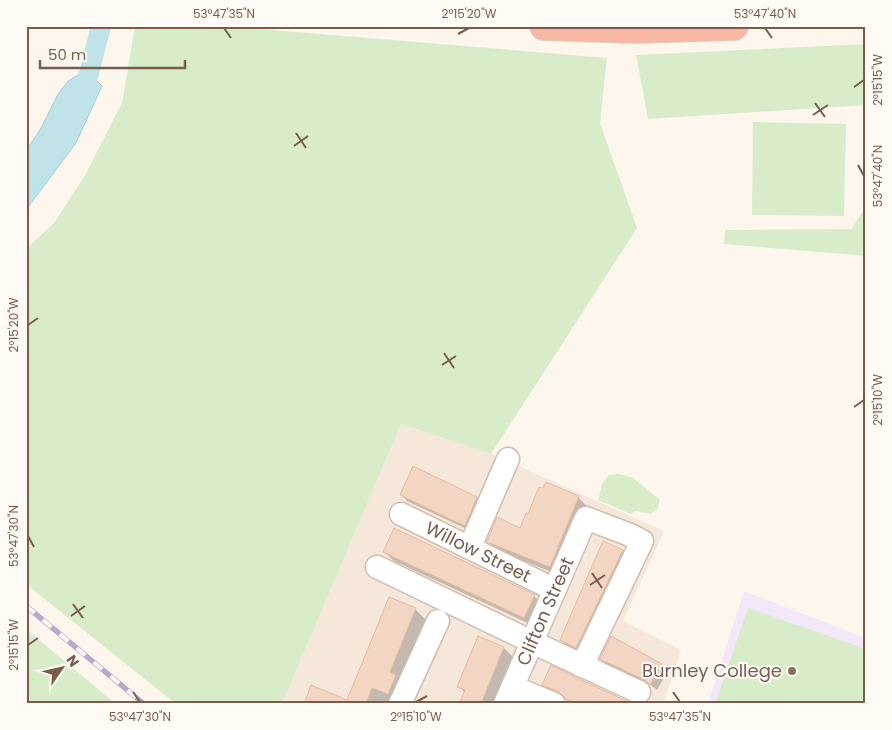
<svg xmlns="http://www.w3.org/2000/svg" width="892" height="730" font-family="Poppins,sans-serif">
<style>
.residential{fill:#f5e8da}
.education{fill:#f3e8fa}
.green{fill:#d8ecc9}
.water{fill:#bfe3e8;stroke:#a5d3da}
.shadow{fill:#0003}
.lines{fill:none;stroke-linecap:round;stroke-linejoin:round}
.canal{stroke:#bfe3e8;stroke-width:20}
.building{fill:#f3d5c3;stroke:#e6bba3}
.minor-casing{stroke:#d1beb0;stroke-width:25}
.highway-casing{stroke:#dad1cd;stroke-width:30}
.minor{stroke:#fff;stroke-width:22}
.highway{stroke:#f7b7a3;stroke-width:28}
.rail-casing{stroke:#b9a8c9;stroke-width:5.5}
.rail{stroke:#fffaf3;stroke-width:4;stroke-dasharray:11;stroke-linecap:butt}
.ticks{fill:none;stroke:#7a5c4d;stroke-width:2}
.education-dot{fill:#8d6e63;stroke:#fffaf3;stroke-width:2}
.labels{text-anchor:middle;stroke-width:4;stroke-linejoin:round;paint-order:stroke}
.street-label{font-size:18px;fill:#7a5c4d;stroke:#fffaf3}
.education-label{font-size:18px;fill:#785e54;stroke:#fffaf3;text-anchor:end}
.neatline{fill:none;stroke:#7a5c4d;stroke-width:2}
.ticks-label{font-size:12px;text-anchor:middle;fill:#7a5c4d}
</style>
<rect width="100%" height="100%" fill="#fdf6ec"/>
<path class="residential" d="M 401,424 L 492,454 L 664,531 L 623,621 L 681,650 L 663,704 L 282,704 Z"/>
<path class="education" d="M 744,591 L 866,638 L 866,704 L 708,704 Z"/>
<g class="green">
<path d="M 135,26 L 225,26 L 607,58 L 600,123 L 637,228 L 491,454 L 401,424 L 282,704 L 176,704 L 26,584 L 26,249 L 54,223 L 84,177 L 122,103 Z"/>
<path d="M 866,44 L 866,105 L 648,119 L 636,55 Z"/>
<path d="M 753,122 L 846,124 L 844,216 L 752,215 Z"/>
<path d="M 866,207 L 866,256 L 724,244 L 725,230 L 851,229 Z"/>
<path d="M 619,474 L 633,478 L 660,500 L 657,510 L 650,514 L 636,511 L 631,514 L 598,500 L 602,484 L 609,475 Z"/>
<path d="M 748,608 L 866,649 L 866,704 L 715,704 Z"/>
<path d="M 26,629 L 116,704 L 26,704 Z"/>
</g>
<path class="water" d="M 89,73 L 102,86 L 76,143 L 26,210 L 26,151 L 41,128 L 58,94 L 68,81 L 78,75 Z"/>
<g class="shadow">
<path d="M 401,494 L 477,498 L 483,504 L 471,531 L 407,501 Z"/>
<path d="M 578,497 L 587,506 L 559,575 L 497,550 L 488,541 L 520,529 Z"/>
<path d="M 622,551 L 632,560 L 586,657 L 571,649 L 561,640 Z"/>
<path d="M 384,552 L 534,596 L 543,605 L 534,626 L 394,561 Z"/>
<path d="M 415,609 L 427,621 L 402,704 L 305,704 L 348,701 Z"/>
<path d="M 478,637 L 504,648 L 513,657 L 495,702 L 496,704 L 461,704 L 465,693 L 459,686 Z"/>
<path d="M 601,659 L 661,665 L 667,672 L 657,690 L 652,686 L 608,665 Z"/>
<path d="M 543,684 L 630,704 L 568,704 L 567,699 L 549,690 Z"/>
</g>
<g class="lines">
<path class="canal" d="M 78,98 L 89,73 L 101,26"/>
</g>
<g class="building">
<path d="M 413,466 L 477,497 L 465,526 L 400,495 Z"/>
<path d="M 546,482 L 579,496 L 550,567 L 487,542 L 497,517 L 520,528 L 526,513 L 528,514 L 539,487 L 543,488 Z"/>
<path d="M 394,528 L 535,595 L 524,618 L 383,552 Z"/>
<path d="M 603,541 L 623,550 L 576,648 L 560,640 Z"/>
<path d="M 389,597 L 416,608 L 390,672 L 396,675 L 388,694 L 372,688 L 366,704 L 304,704 L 311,685 L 347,700 Z"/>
<path d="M 478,636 L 504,647 L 481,704 L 459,704 L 465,690 L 457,687 Z"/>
<path d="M 611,636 L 662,664 L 650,685 L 645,680 L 600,659 Z"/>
<path d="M 551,665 L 577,678 L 633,704 L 576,704 L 566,699 L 559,692 L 542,685 Z"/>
</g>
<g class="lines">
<defs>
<g id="minor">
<path id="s1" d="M 401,514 L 555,590"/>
<path d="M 470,547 L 508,459"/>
<path d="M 377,567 L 532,642 L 639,692"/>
<path d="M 513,687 L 554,704"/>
<path d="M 400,704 L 438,621"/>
<path id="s2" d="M 505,704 L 586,518 L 630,535 L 642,541 L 582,666"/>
</g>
<path id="highway" d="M 544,26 L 634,29 L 734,26"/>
</defs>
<use href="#minor" class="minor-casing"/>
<use href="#highway" class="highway-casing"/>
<use href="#minor" class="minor"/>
<use href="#highway" class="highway"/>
<defs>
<path id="rail" d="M 26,606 L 144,704"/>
</defs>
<use href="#rail" class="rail-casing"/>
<use href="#rail" class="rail"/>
</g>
<path class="ticks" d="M 224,28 L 231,38M 765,28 L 772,38M 458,34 L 469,28M 854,87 L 864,80M 815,103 L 825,117M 813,115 L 828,105M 296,133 L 306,148M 294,146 L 308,136M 858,165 L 864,176M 28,325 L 38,318M 444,353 L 454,368M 442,365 L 456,356M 854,407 L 864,400M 28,536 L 34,547M 592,573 L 602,588M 590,585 L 605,575M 73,604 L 83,618M 71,616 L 85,606M 28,645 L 38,638M 133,692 L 140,702M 673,692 L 680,702M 416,702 L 427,696"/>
<circle class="education-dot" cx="792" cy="671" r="5"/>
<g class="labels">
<g class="street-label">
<text dy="6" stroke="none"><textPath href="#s1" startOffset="86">Willow Street</textPath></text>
<text dy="6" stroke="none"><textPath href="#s2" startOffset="101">Clifton Street</textPath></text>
</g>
<g class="education-label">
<text x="782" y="677">Burnley College</text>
</g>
</g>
<rect width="892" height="730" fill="none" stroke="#fffaf3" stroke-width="55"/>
<g transform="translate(62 668) rotate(56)" stroke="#fffaf3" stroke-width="4" paint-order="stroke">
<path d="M0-4L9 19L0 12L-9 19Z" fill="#7a5c4d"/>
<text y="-8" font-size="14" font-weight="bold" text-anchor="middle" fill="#7a5c4d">N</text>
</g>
<path d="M40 60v8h145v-8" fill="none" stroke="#7a5c4d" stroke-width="2.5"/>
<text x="48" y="60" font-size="15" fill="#7a5c4d" stroke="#fffaf3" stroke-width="4" paint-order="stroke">50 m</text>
<rect x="28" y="28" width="836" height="674" class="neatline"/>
<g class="ticks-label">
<text x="224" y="18">53°47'35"N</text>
<text x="469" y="18">2°15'20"W</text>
<text x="765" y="18">53°47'40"N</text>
<text transform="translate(878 80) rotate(-90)" y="4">2°15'15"W</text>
<text transform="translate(878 176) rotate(-90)" y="4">53°47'40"N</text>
<text transform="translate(14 325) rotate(-90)" y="4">2°15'20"W</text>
<text transform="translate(878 400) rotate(-90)" y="4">2°15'10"W</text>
<text transform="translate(14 536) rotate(-90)" y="4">53°47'30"N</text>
<text transform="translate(14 645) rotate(-90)" y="4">2°15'15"W</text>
<text x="140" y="721">53°47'30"N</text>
<text x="416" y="721">2°15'10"W</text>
<text x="680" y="721">53°47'35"N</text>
</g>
</svg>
